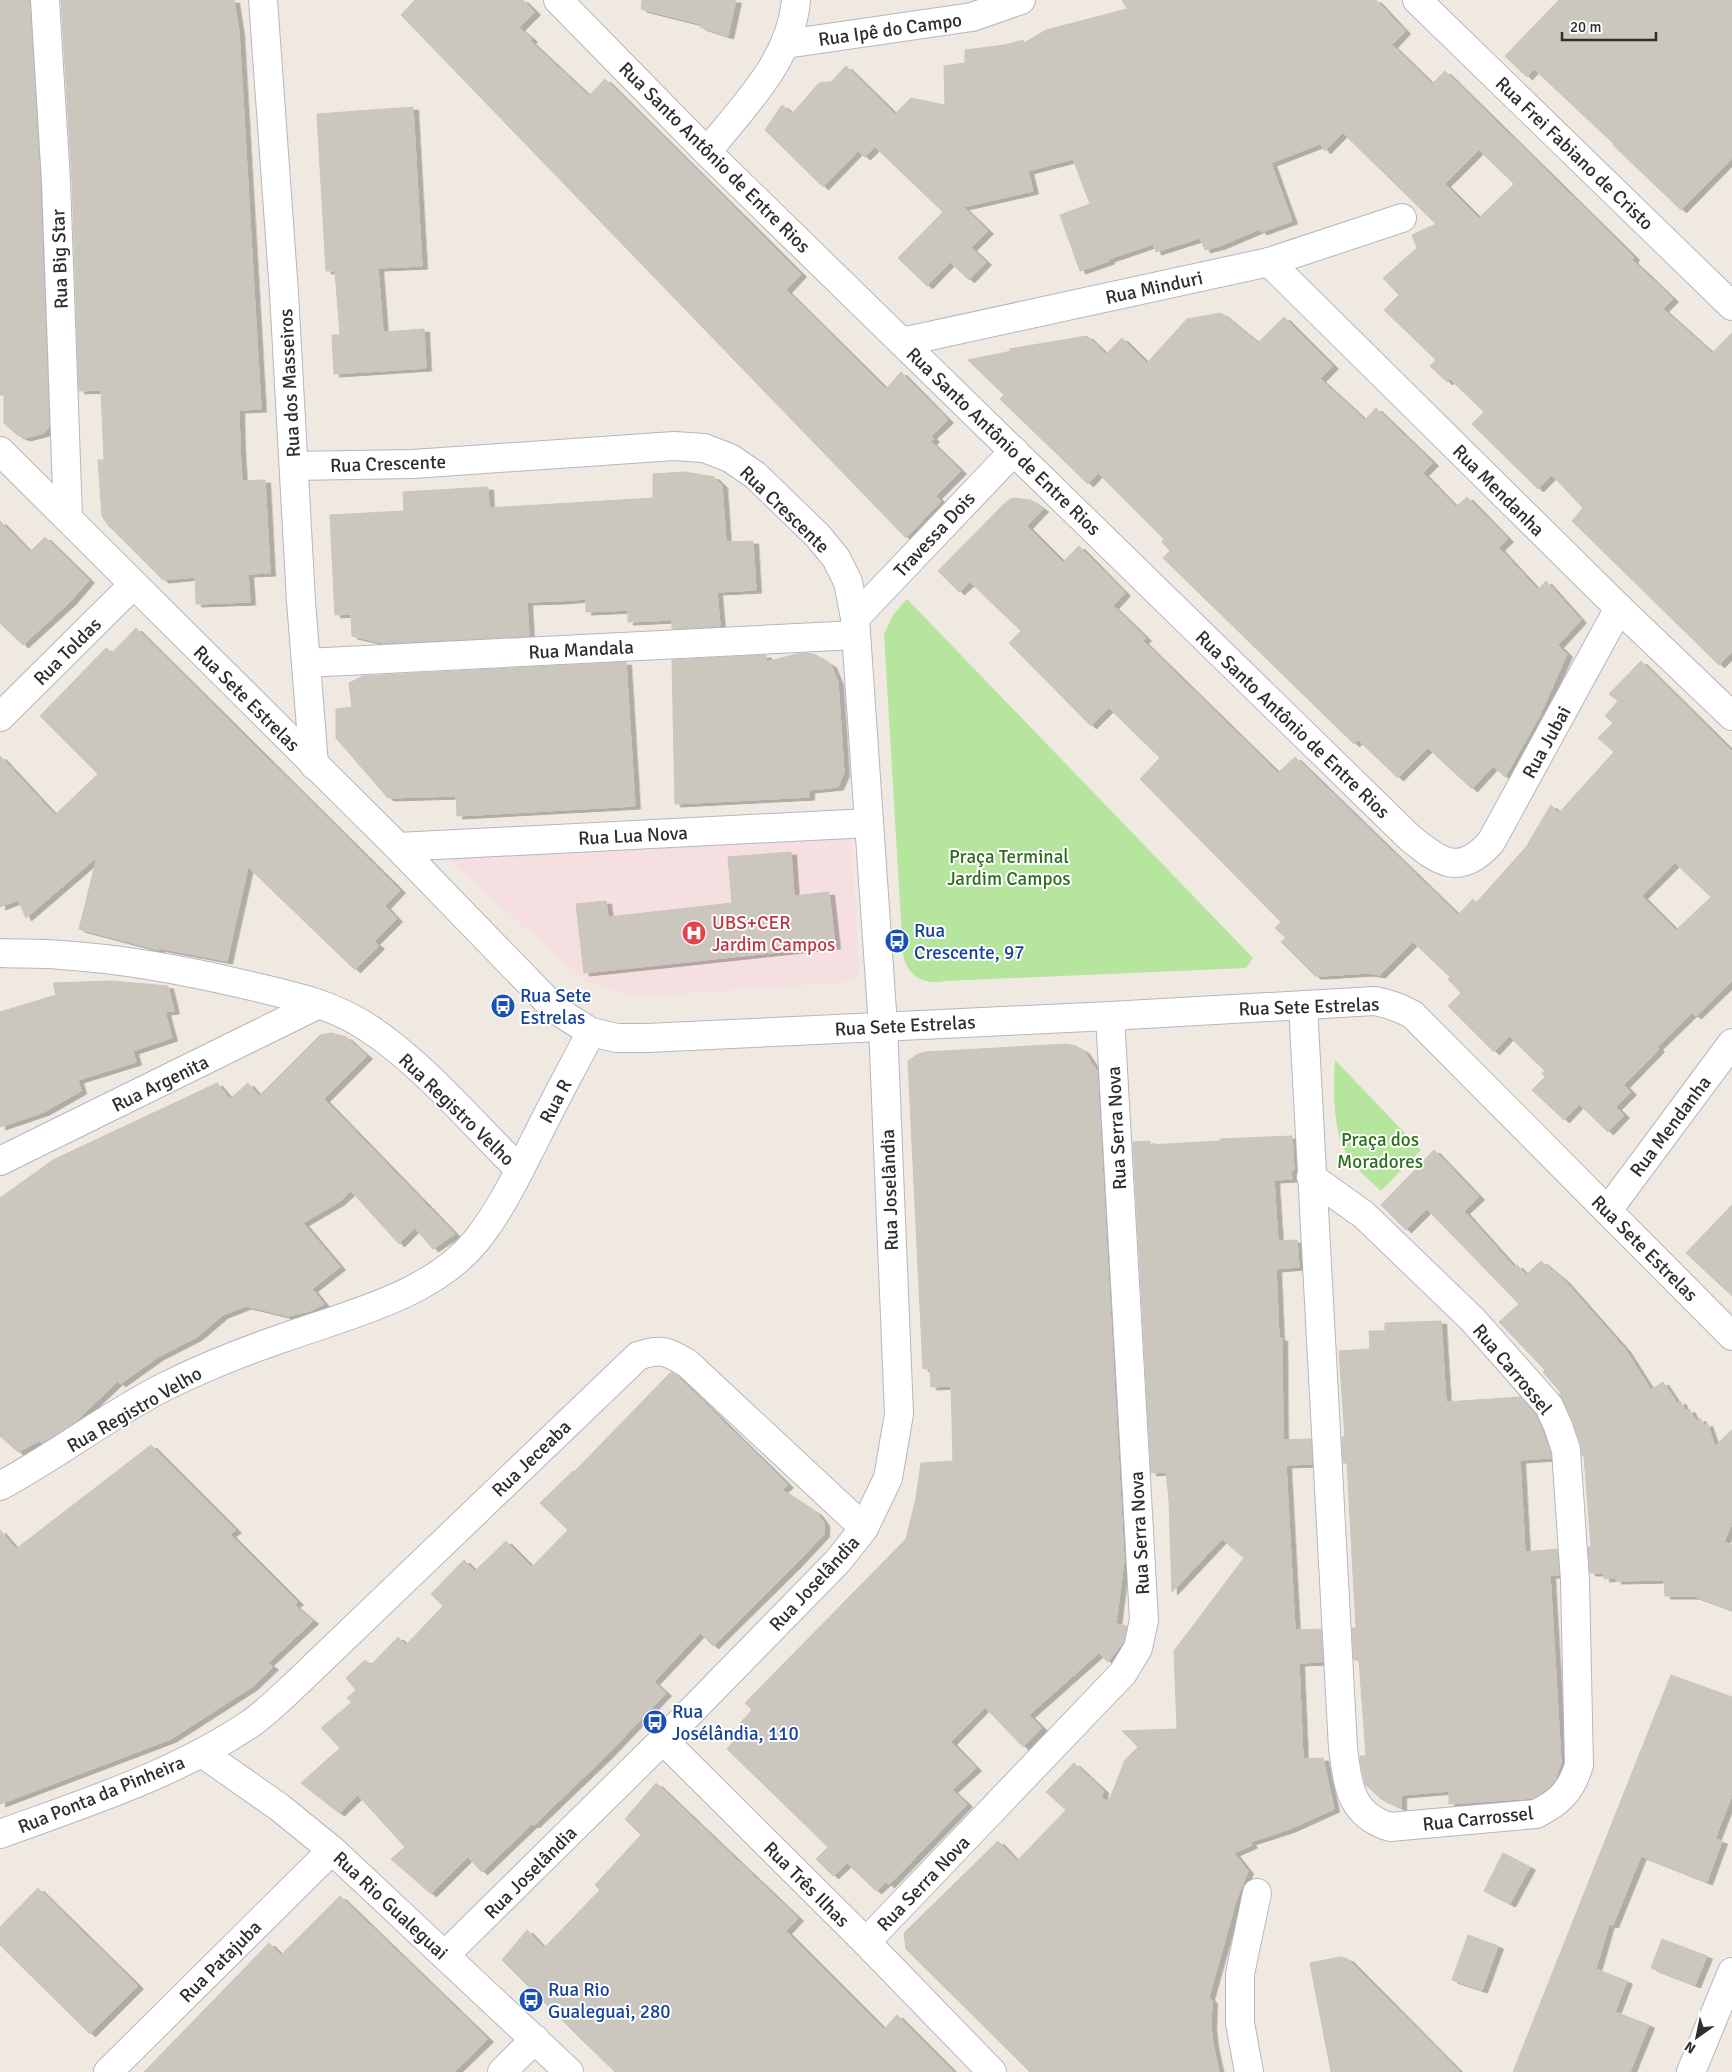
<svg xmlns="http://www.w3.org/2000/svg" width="1732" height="2072" font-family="Signika,sans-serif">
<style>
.medical{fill:#f5dfe0}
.green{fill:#b6e59e}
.building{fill:#cbc7bf;stroke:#cbc5ba;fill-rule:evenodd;filter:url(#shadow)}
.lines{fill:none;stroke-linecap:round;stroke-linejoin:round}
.minor-casing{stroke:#b4b7c1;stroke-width:30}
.tertiary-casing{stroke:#b4b7c1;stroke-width:30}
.minor{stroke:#fff;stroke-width:28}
.tertiary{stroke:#fff;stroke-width:28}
.labels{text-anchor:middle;stroke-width:4;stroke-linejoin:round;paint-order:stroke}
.street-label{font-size:19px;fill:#2e2e2e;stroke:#fff}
.park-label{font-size:19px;fill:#2c6e1b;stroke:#fff}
.health-label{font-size:19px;fill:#be3a42;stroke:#fff;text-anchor:start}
.transit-label{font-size:19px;fill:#164399;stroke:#fff;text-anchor:start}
</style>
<defs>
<filter id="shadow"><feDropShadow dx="5.5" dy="3" stdDeviation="0" flood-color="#0004"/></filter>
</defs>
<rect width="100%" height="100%" fill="#efe9e1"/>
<path class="medical" d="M 851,835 L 859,971 L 856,979 L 849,982 L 633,997 L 586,981 L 455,866 L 452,860 L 457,856 Z"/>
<g class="green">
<path d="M 907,599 L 1253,958 L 1246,968 L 945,981 C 924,985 908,977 903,955 L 884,634 L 893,615 Z"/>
<path d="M 1335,1060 L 1421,1150 L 1381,1191 C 1369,1179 1353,1167 1345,1151 C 1333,1128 1333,1086 1335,1060 Z"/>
</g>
<g class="building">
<path d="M 0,0 L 30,0 L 40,183 L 49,427 L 44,433 L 25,438 L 17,435 L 4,423 L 4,395 L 0,395 Z"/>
<path d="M 61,0 L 234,0 L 239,32 L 261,409 L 239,410 L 240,449 L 242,481 L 265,480 L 270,573 L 248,574 L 250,602 L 196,604 L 195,577 L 163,580 L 108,525 L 102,516 L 98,460 L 104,460 L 101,390 L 79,391 L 72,181 Z"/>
<path d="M 415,0 L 523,0 L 535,12 L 519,28 L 532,39 L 530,41 L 589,96 L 605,79 L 801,274 L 786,290 L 886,389 L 901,372 L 948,420 L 931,436 L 934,439 L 931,442 L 961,471 L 936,496 L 941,501 L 906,538 L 401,15 Z"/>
<path d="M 642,0 L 736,0 L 728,36 L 700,27 L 701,24 L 641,9 Z"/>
<path d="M 1122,0 L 1376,0 L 1405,31 L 1392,45 L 1432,84 L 1445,71 L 1634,257 L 1632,260 L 1673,299 L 1663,309 L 1712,353 L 1732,333 L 1732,652 L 1719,665 L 1572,521 L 1583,508 L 1552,475 L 1538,489 L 1472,424 L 1484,412 L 1450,379 L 1447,382 L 1430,366 L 1436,360 L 1384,310 L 1399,295 L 1383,278 L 1417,248 L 1412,235 L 1436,224 L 1343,133 L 1325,151 L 1320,144 L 1271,163 L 1292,221 L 1261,232 L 1260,229 L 1220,246 L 1205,250 L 1200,238 L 1156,252 L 1153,244 L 1109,259 L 1109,261 L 1080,271 L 1060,215 L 1090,204 L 1073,159 L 1028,171 L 1033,191 L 963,207 L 988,231 L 971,248 L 986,262 L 969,280 L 950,262 L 927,286 L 898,258 L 943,212 L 875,147 L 865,157 L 858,151 L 823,187 L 765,130 L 782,105 L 792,114 L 819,83 L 831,82 L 846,66 L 895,114 L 911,98 L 945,105 L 944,66 L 965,63 L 965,50 L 1005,45 L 1023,40 L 1024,43 L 1046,30 L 1127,9 ZM 1479,150 L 1514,184 L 1479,218 L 1445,184 Z"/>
<path d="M 1559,0 L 1732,0 L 1732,158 L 1681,210 L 1613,145 L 1614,144 L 1534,69 L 1527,77 L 1505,56 Z"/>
<path d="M 413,107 L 422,266 L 378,268 L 383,332 L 424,329 L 426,368 L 334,374 L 332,335 L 340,335 L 335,271 L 326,271 L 317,114 Z"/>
<path d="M 1221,313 L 1258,343 L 1284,317 L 1333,366 L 1320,379 L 1365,420 L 1376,408 L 1433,463 L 1423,473 L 1456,507 L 1467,497 L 1508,539 L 1499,548 L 1538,590 L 1546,581 L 1581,620 L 1558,645 L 1567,654 L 1539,717 L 1505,777 L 1493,766 L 1472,789 L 1428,748 L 1398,778 L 1358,740 L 1354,744 L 1163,558 L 1170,551 L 1162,542 L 1164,539 L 1098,473 L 1088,484 L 1000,399 L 1004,395 L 968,360 L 1012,351 L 1009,349 L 1087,336 L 1106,354 L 1122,338 L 1147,363 L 1187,319 Z"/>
<path d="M 685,472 L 714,477 L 722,485 L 726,542 L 753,541 L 756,590 L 717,592 L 720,626 L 672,629 L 672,620 L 628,622 L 628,610 L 586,612 L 586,599 L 559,601 L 527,602 L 529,636 L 383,643 L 352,636 L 351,614 L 335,615 L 330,515 L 404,511 L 403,492 L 488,487 L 489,508 L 653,498 L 653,474 Z"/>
<path d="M 1013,498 L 1031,500 L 1043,509 L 1027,526 L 1063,562 L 1079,546 L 1125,593 L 1113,606 L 1146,638 L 1143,641 L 1278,773 L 1295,757 L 1458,915 L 1473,899 L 1476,903 L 1526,847 L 1551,805 L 1559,813 L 1614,752 L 1598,738 L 1613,723 L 1605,716 L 1618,701 L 1609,694 L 1641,661 L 1732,751 L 1732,981 L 1696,1016 L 1692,1013 L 1657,1047 L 1659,1049 L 1624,1085 L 1631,1092 L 1616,1107 L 1624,1115 L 1608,1132 L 1579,1104 L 1564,1120 L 1532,1090 L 1545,1077 L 1542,1073 L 1545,1071 L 1509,1036 L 1494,1052 L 1448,1006 L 1461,993 L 1448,979 L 1450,977 L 1413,942 L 1380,975 L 1368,973 L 1320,976 L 1315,976 L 1281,942 L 1286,938 L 1275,928 L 1281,922 L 1140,779 L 1160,758 L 1109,708 L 1091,726 L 1009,643 L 1021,631 L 970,582 L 959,592 L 938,571 L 1006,502 ZM 1675,863 L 1711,897 L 1676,930 L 1642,896 Z"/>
<path d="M 0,521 L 30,552 L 45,537 L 89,580 L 70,602 L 23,645 L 0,623 Z"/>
<path d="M 136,628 L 400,890 L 385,906 L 397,919 L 374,942 L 379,946 L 355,970 L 248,867 L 227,961 L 158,948 L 159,950 L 79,929 L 97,857 L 26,918 L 18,900 L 0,907 L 0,756 L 55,815 L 98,774 L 40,716 L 106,648 L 112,653 Z"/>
<path d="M 808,653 L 816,655 L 831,665 L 838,682 L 844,773 L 838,787 L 809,790 L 809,797 L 675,804 L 672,660 L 766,655 L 766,662 L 797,654 Z"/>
<path d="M 626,662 L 635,806 L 457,816 L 456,796 L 388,798 L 336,738 L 336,709 L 352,707 L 349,683 L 363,676 Z"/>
<path d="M 791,852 L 794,896 L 829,892 L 835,946 L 584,973 L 576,904 L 606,901 L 608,917 L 732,903 L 728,857 Z"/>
<path d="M 112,981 L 168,986 L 174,1011 L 165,1012 L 172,1038 L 133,1051 L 136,1062 L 78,1080 L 81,1091 L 44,1112 L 0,1127 L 0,1012 L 56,995 L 53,983 Z"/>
<path d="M 331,1033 L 346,1037 L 367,1056 L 324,1099 L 455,1234 L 433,1249 L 415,1228 L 399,1244 L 351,1191 L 339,1202 L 303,1223 L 340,1267 L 312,1289 L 324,1304 L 310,1311 L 288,1316 L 246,1306 L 223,1315 L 197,1337 L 158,1357 L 120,1384 L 118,1381 L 75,1422 L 42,1443 L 39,1441 L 18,1452 L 0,1436 L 0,1198 L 53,1160 L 217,1083 L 230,1099 L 248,1083 L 259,1096 L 320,1035 Z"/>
<path d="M 1067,1044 L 1076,1046 L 1084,1051 L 1097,1071 L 1124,1560 L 1116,1624 L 1127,1626 L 1123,1642 L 1108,1662 L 1099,1653 L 1029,1715 L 1042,1728 L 1023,1747 L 985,1707 L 951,1742 L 976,1768 L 952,1790 L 967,1804 L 889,1885 L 886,1882 L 876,1891 L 847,1863 L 833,1876 L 816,1859 L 828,1847 L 727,1749 L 745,1728 L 740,1723 L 752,1710 L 745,1703 L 906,1539 L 916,1498 L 921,1463 L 953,1461 L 951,1386 L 931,1387 L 930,1368 L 923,1369 L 908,1061 L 918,1054 L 926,1052 Z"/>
<path d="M 1292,1136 L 1294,1170 L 1291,1170 L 1292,1179 L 1274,1180 L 1278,1241 L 1297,1240 L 1299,1267 L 1276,1269 L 1279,1338 L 1282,1338 L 1283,1440 L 1311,1439 L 1312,1464 L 1286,1465 L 1295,1630 L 1321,1629 L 1323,1662 L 1299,1663 L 1303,1759 L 1323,1758 L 1334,1809 L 1290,1829 L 1250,1842 L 1252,1845 L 1234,1853 L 1248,1871 L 1236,1901 L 1209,1997 L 1212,2001 L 1211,2026 L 1213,2044 L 1219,2072 L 1030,2072 L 906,1949 L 904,1933 L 998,1841 L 1017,1861 L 1066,1810 L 1046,1792 L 1074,1763 L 1103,1790 L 1102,1799 L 1109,1801 L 1125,1760 L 1138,1747 L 1122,1731 L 1177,1729 L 1174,1651 L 1244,1558 L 1222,1539 L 1172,1592 L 1169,1500 L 1166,1472 L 1151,1473 L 1133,1142 L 1150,1141 L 1150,1145 L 1220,1141 L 1220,1139 Z"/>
<path d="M 1434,1150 L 1479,1197 L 1464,1211 L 1514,1267 L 1517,1265 L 1526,1275 L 1541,1261 L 1564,1280 L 1625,1349 L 1651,1390 L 1663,1382 L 1677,1403 L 1680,1401 L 1686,1411 L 1689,1409 L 1696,1421 L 1700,1418 L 1704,1425 L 1707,1423 L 1715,1446 L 1732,1430 L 1732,1523 L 1724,1542 L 1732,1545 L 1732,1610 L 1694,1596 L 1665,1596 L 1664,1580 L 1616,1581 L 1616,1578 L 1604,1579 L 1604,1573 L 1590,1573 L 1588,1547 L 1591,1547 L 1584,1456 L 1582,1456 L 1581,1445 L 1572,1420 L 1559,1394 L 1562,1394 L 1543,1372 L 1545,1370 L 1499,1322 L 1519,1304 L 1427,1209 L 1406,1230 L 1381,1205 Z"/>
<path d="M 1732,1205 L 1732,1296 L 1686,1253 Z"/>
<path d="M 1441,1321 L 1446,1402 L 1520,1397 L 1536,1415 L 1551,1453 L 1551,1458 L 1520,1460 L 1525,1552 L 1557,1549 L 1559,1575 L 1550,1575 L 1561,1763 L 1555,1780 L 1548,1788 L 1534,1798 L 1449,1804 L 1449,1791 L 1401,1795 L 1401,1808 L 1381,1799 L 1365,1784 L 1360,1759 L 1360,1756 L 1366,1756 L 1359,1660 L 1354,1660 L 1352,1628 L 1356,1628 L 1347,1463 L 1343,1463 L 1342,1437 L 1345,1437 L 1339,1351 L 1370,1349 L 1369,1331 L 1385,1331 L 1385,1323 Z"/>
<path d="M 671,1372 L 676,1375 L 788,1485 L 782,1490 L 817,1513 L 824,1523 L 824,1534 L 795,1565 L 713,1646 L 700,1633 L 654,1682 L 666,1693 L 607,1755 L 534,1825 L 532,1824 L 482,1872 L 468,1857 L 431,1894 L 391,1859 L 405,1847 L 358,1795 L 339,1813 L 301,1783 L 340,1748 L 321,1728 L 352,1702 L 347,1698 L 356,1690 L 346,1678 L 365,1660 L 371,1665 L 398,1637 L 406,1645 L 443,1606 L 431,1594 L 464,1560 L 475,1571 L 506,1541 L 532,1567 L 568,1530 L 540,1503 L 573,1471 L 574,1472 Z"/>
<path d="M 151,1445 L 236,1530 L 230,1534 L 298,1602 L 294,1605 L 313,1621 L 268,1663 L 273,1667 L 252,1687 L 171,1739 L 0,1804 L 0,1530 L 16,1549 Z"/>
<path d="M 1671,1675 L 1732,1697 L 1732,1795 L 1715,1839 L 1722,1841 L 1707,1882 L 1641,1856 L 1613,1925 L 1609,1924 L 1596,1969 L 1627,1981 L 1615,2012 L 1649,2025 L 1630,2072 L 1513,2072 Z"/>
<path d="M 656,1783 L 798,1918 L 786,1931 L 884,2029 L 897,2015 L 954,2072 L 615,2072 L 580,2038 L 502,1960 L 527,1930 L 544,1948 L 600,1890 L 595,1885 L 641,1835 L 625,1819 Z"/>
<path d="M 1503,1853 L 1530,1867 L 1510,1904 L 1484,1891 Z"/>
<path d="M 38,1888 L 138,1986 L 90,2034 L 0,1945 L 0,1927 Z"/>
<path d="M 340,1896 L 488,2039 L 454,2072 L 144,2072 L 269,1943 L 281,1955 Z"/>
<path d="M 1468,1935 L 1498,1946 L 1482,1990 L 1452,1980 Z"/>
<path d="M 1662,1939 L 1707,1956 L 1695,1985 L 1651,1968 Z"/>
<path d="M 1340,1957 L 1348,1959 L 1460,2072 L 1331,2072 L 1310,1963 Z"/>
</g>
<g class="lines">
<defs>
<g id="minor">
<path d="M 45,0 L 56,182 L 68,518"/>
<path d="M 263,0 L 284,293 L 301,601 L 314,765"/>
<path d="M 558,0 L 707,152 L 1409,837 C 1440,863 1460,877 1491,842 L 1619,608"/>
<path d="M 1417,0 L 1732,306"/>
<path d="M 786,44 L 972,17 L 1021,0"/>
<path d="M 707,152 C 743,106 791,61 796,0"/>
<path d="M 1269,262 L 1619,608 L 1732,716"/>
<path d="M 902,342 L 1269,262 L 1402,218"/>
<path d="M 294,466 L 413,464 L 674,446 L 704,448 L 730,458 L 755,475 L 818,536 L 836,558 L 848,582 L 855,618 L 883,1026 L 899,1414 L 888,1478 L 864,1528 L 838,1561 L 663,1740 L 445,1955"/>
<path d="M 855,618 L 1014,451"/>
<path d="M 306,663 L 856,635"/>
<path d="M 0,717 L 133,585"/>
<path d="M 398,847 L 869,823"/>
<path d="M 0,953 C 20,954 40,953 61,955 C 124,959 189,971 251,986 C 289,995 328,1003 362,1024 C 419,1059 472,1123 520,1170"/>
<path d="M 1303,1005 L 1343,1748 C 1348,1784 1349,1814 1390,1827 L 1536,1814 C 1560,1802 1571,1791 1579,1765 L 1575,1581 L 1566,1450 L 1558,1426 L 1549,1406 L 1473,1320 L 1364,1215 L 1311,1177"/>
<path d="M 0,1161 L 319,1004"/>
<path d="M 1608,1210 L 1732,1043"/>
<path d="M 0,1486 C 56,1456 107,1416 164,1387 C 202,1368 242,1352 283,1338 C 347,1315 431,1296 476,1241 C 501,1210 519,1171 537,1136 C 554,1101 573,1067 591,1032"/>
<path d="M 663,1740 L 866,1942 L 992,2072"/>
<path d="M 202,1753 L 279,1807 L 332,1850 L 569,2072"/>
<path d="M 0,1834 C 85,1803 174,1775 250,1724 C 267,1712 283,1696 298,1682 L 638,1356 C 661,1348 667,1351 687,1363 L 864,1528"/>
<path d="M 866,1942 L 1123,1673 L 1138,1648 L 1144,1620 L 1142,1585 L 1110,1016"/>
<path d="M 108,2072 L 332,1850"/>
<path d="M 502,2072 L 535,2039"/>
<path d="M 1249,2072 L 1240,2023 L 1240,1974 L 1257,1893"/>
</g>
<g id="tertiary">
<path d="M 0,451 L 398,847 L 556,1010 L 591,1032 L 617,1038 L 647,1038 L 1110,1016 L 1375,1001 C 1390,1004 1401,1008 1413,1015 L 1732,1336"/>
<path d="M 1691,2072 L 1732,1972"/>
</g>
</defs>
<use href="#minor" class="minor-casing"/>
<use href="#tertiary" class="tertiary-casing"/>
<use href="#minor" class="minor"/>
<use href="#tertiary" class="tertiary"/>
</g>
<defs>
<symbol id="hospital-disc" viewBox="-11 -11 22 22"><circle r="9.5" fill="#e0444e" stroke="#fff"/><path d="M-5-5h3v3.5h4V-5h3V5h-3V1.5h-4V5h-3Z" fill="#fff"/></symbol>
<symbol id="bus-disc" viewBox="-11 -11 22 22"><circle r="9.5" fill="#1a4fb4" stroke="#fff"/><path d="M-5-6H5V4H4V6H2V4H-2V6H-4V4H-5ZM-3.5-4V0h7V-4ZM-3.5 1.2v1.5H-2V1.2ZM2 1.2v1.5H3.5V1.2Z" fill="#fff"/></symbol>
</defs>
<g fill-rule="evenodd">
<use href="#hospital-disc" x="680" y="919" width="28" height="28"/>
<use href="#bus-disc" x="883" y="927" width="28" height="28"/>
<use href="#bus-disc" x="489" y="992" width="28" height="28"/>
<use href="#bus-disc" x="641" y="1708" width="28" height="28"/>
<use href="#bus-disc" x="517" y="1986" width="28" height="28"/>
</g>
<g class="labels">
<g class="street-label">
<text transform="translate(890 29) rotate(-8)" y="7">Rua Ipê do Campo</text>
<text transform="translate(1575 153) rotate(44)" y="7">Rua Frei Fabiano de Cristo</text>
<text transform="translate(715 157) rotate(45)" y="7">Rua Santo Antônio de Entre Rios</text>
<text transform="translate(59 259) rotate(-92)" y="7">Rua Big Star</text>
<text transform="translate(1154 287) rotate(-12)" y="7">Rua Minduri</text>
<text transform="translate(289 383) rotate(-93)" y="7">Rua dos Masseiros</text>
<text transform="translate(1004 441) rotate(44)" y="7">Rua Santo Antônio de Entre Rios</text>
<text transform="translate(388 463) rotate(-2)" y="7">Rua Crescente</text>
<text transform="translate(1499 490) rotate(45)" y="7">Rua Mendanha</text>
<text transform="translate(785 509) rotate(44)" y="7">Rua Crescente</text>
<text transform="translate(934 534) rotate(-47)" y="7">Travessa Dois</text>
<text transform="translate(581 649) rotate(-3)" y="7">Rua Mandala</text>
<text transform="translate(67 651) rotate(-45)" y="7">Rua Toldas</text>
<text transform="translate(247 698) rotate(45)" y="7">Rua Sete Estrelas</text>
<text transform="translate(1293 724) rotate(44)" y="7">Rua Santo Antônio de Entre Rios</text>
<text transform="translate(1546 742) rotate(-61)" y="7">Rua Jubai</text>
<text transform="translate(633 835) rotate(-3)" y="7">Rua Lua Nova</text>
<text transform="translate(1309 1006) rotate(-2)" y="7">Rua Sete Estrelas</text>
<text transform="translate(905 1025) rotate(-3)" y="7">Rua Sete Estrelas</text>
<text transform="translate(160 1083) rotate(-26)" y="7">Rua Argenita</text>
<text transform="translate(555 1101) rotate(-62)" y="7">Rua R</text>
<text transform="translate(457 1109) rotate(44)" y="7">Rua Registro Velho</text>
<text transform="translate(1670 1126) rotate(-53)" y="7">Rua Mendanha</text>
<text transform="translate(1116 1128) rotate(-93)" y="7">Rua Serra Nova</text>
<text transform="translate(889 1190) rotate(-92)" y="7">Rua Joselândia</text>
<text transform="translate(1645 1248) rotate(45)" y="7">Rua Sete Estrelas</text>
<text transform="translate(1513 1369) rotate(50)" y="7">Rua Carrossel</text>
<text transform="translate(134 1409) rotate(-30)" y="7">Rua Registro Velho</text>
<text transform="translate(531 1458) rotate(-44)" y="7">Rua Jeceaba</text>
<text transform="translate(1139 1533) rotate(-93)" y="7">Rua Serra Nova</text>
<text transform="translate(814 1583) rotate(-47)" y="7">Rua Joselândia</text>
<text transform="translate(101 1794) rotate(-22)" y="7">Rua Ponta da Pinheira</text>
<text transform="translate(1478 1818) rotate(-6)" y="7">Rua Carrossel</text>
<text transform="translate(530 1872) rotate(-45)" y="7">Rua Joselândia</text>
<text transform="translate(923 1883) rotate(-46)" y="7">Rua Serra Nova</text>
<text transform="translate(807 1884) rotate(45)" y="7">Rua Três Ilhas</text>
<text transform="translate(391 1905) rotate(43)" y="7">Rua Rio Gualeguai</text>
<text transform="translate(220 1961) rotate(-45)" y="7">Rua Patajuba</text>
</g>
<g class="park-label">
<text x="1009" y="863">Praça Terminal<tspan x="1009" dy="22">Jardim Campos</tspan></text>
<text x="1380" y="1146">Praça dos<tspan x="1380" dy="22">Moradores</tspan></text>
</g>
<g class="health-label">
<text x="712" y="929">UBS+CER<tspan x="712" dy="22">Jardim Campos</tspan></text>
</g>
<g class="transit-label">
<text x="914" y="937">Rua<tspan x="914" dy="22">Crescente, 97</tspan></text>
<text x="520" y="1002">Rua Sete<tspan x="520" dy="22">Estrelas</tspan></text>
<text x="672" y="1718">Rua<tspan x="672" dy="22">Josélândia, 110</tspan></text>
<text x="548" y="1996">Rua Rio<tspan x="548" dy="22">Gualeguai, 280</tspan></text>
</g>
</g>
<g transform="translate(1697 2037) rotate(213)" stroke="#ffffff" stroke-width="4" paint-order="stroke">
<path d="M0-4L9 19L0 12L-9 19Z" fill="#2e2e2e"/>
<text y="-8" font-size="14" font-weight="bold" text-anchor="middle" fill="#2e2e2e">N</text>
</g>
<path d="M1562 32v8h94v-8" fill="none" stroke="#2e2e2e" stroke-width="2.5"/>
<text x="1570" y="32" font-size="15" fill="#2e2e2e" stroke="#ffffff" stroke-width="4" paint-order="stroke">20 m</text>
</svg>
